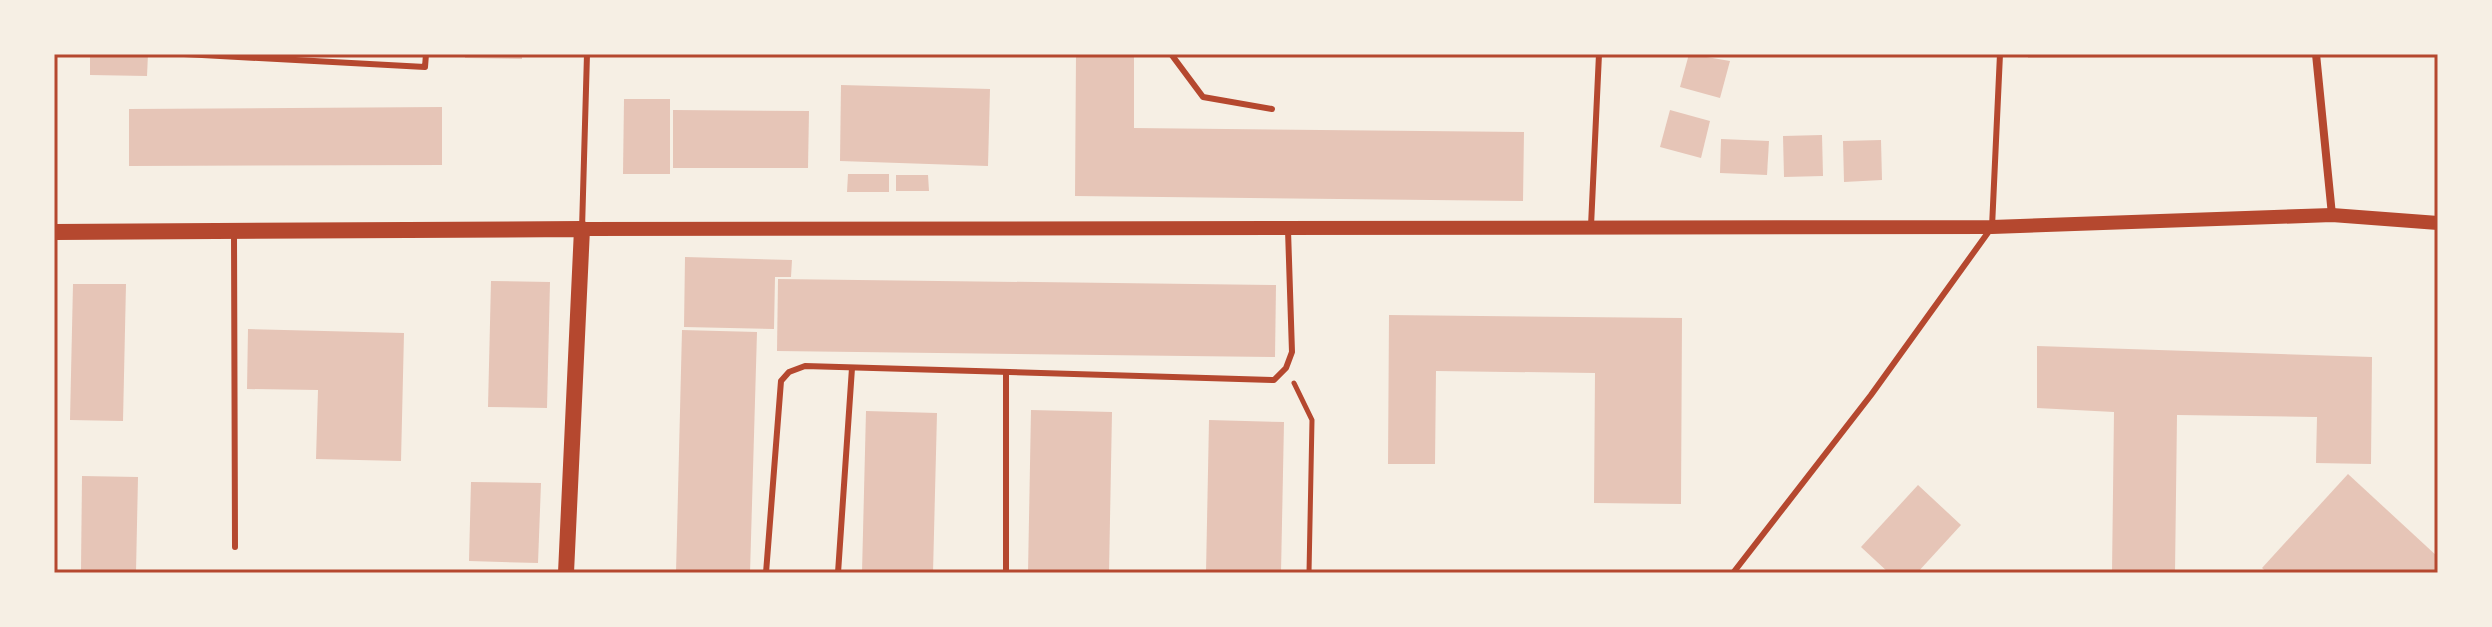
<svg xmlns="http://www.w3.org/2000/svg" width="2492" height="627" font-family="'DejaVu Sans',sans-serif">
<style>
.building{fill:#e6c5b7}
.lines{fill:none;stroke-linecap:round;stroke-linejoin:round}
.path{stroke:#b5482f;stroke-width:5}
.service{stroke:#b5482f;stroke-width:6}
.minor{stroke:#b5482f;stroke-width:8}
.tertiary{stroke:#b5482f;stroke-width:14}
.secondary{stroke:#b5482f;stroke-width:16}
.neatline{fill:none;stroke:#b5482f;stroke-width:3}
</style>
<rect width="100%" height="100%" fill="#f6efe4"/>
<g class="building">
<path d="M 90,54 L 148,54 L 147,76 L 90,75 Z"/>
<path d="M 465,54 L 522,54 L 522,59 L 465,58 Z"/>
<path d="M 1076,54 L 1134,54 L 1134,128 L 1524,132 L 1523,201 L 1075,196 Z"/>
<path d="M 1689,54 L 1730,61 L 1720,98 L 1680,87 Z"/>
<path d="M 2028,54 L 2148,54 L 2148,57 L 2028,58 Z"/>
<path d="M 841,85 L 990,89 L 988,166 L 840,161 Z"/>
<path d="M 624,99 L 670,99 L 670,174 L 623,174 Z"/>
<path d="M 442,107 L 442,165 L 129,166 L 129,109 Z"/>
<path d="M 673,110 L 809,111 L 808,168 L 673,168 Z"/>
<path d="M 1670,110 L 1710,121 L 1701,158 L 1660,147 Z"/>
<path d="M 1822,135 L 1823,176 L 1784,177 L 1783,136 Z"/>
<path d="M 1721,139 L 1769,141 L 1767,175 L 1720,173 Z"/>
<path d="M 1881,140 L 1882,180 L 1844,182 L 1843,141 Z"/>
<path d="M 848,174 L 889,174 L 889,192 L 847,192 Z"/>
<path d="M 896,175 L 928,175 L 929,191 L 896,191 Z"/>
<path d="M 685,257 L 792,260 L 791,277 L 775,277 L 774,329 L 684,327 Z"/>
<path d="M 778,279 L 1276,285 L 1275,357 L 777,351 Z"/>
<path d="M 491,281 L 550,282 L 547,408 L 488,407 Z"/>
<path d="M 73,284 L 126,284 L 123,421 L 70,420 Z"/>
<path d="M 1389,315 L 1682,318 L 1681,504 L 1594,503 L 1595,373 L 1436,371 L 1435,464 L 1388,464 Z"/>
<path d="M 248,329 L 404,333 L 401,461 L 316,459 L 318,390 L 247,389 Z"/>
<path d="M 682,330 L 757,332 L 750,573 L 676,573 Z"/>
<path d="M 2037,346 L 2372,357 L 2371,464 L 2316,463 L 2317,417 L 2177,415 L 2175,573 L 2112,573 L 2114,412 L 2037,408 Z"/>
<path d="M 1031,410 L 1112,412 L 1109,573 L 1028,573 Z"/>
<path d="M 866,411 L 937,413 L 933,573 L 862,573 Z"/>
<path d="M 1209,420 L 1284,422 L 1281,573 L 1206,573 Z"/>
<path d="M 2348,474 L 2438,557 L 2438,573 L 2268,573 L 2262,568 Z"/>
<path d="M 82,476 L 138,477 L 136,572 L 81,571 Z"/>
<path d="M 471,482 L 541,483 L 538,563 L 469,561 Z"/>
<path d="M 1918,485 L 1961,525 L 1917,573 L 1889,573 L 1861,547 Z"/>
</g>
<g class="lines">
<path class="path" d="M 1294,383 L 1312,420 L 1309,573"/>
<g class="service">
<path d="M 184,54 L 425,67 L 426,54"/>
<path d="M 1171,54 L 1203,97 L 1272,109"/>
<path d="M 1591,226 L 1599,54"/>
<path d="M 582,229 L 587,54"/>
<path d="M 234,233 L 235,547"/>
<path d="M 766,573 L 781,381 L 789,372 L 805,366 L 1274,380 L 1286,368 L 1292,352 L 1288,230"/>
<path d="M 838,573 L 852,368"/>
<path d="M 1006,573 L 1006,372"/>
<path d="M 1733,573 L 1871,395 L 1992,227 L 2000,54"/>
</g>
<path class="minor" d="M 2316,54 L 2332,215"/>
<path class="tertiary" d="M 582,229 L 1992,227 L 2332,215 L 2438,223"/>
<path class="secondary" d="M 54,232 L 582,229 L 566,573"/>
</g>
<rect width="2492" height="627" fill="none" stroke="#f6efe4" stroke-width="112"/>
<rect x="56" y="56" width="2380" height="515" class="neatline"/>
</svg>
